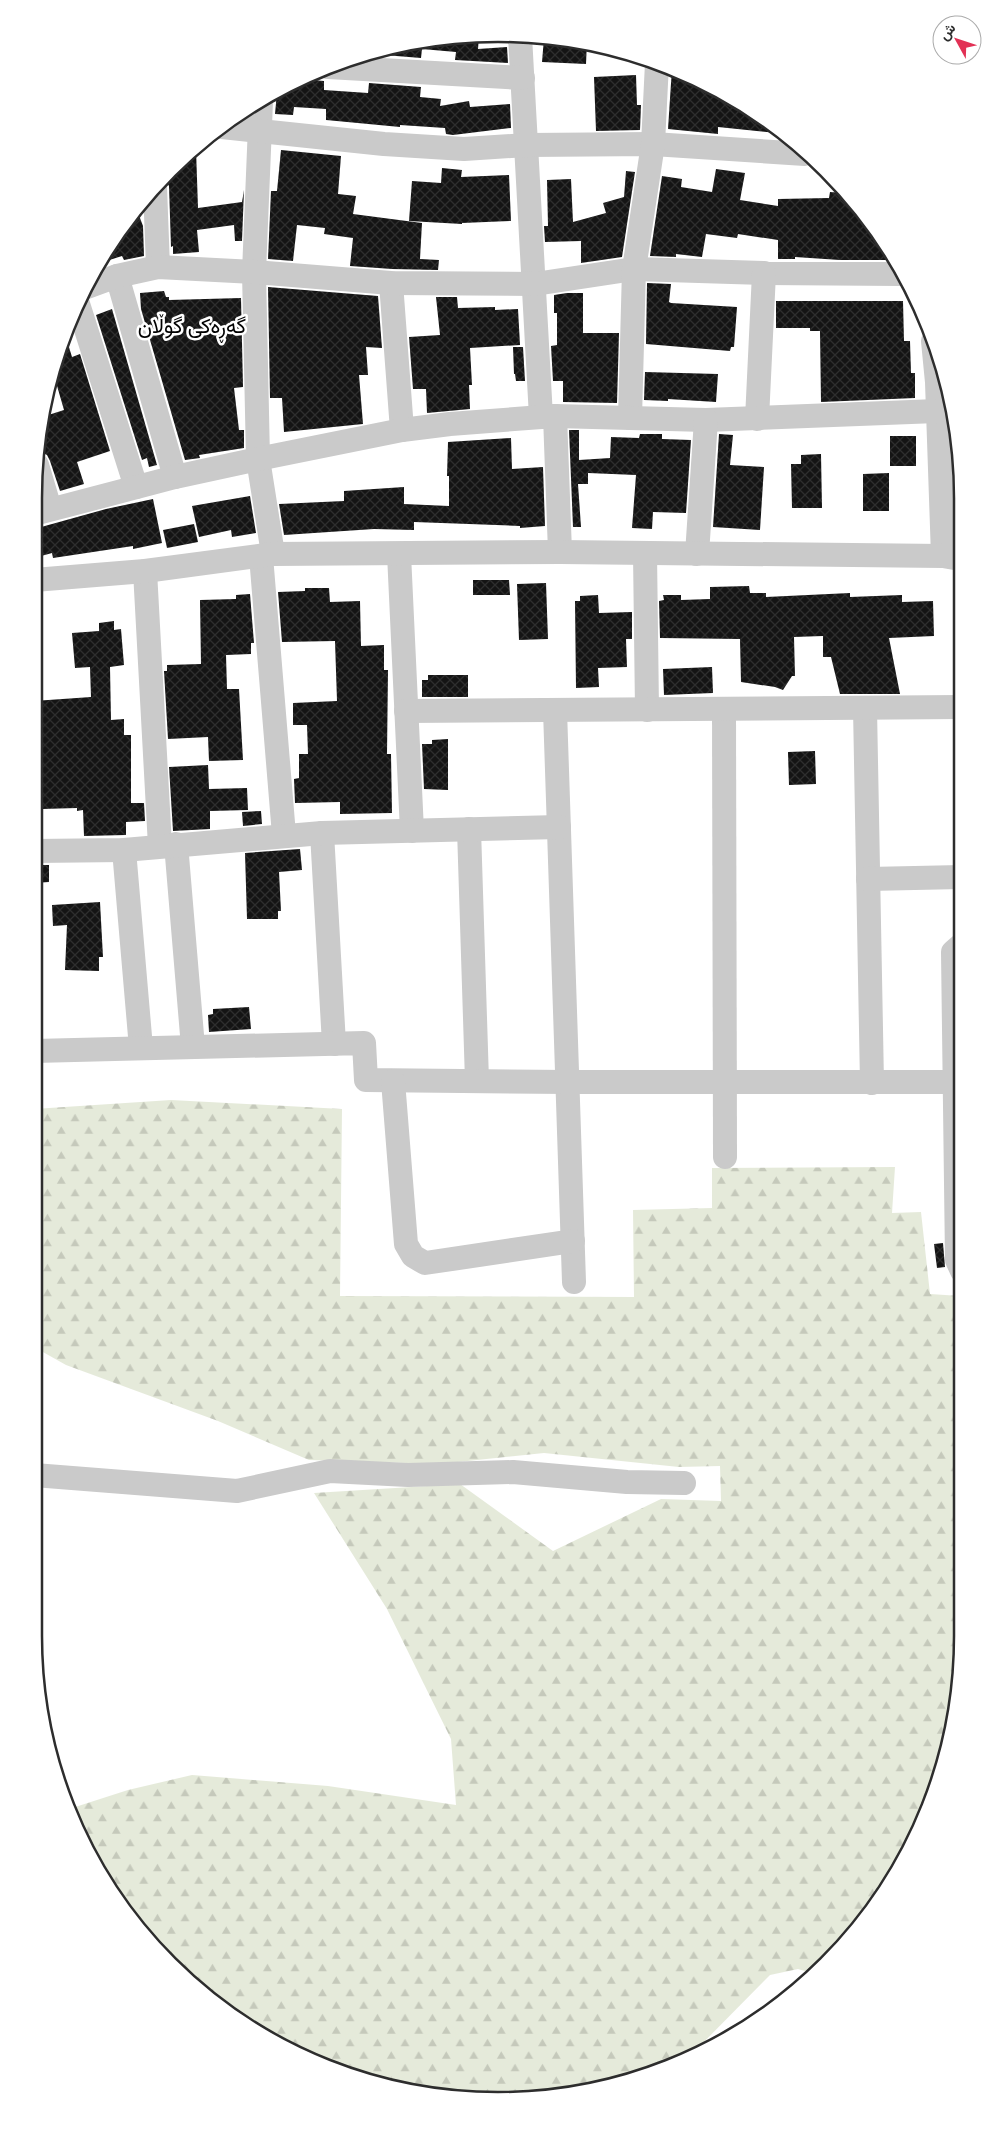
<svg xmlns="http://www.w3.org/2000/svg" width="997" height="2135" font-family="Karla,Vazirmatn,sans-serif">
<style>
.forest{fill:url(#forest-firs)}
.building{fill:url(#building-cross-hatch)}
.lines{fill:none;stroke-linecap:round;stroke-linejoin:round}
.minor{stroke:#cacaca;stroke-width:24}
.labels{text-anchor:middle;stroke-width:5;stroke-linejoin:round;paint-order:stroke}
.quarter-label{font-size:21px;fill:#000;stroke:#fff}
.rim{fill:none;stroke:#2d2d2d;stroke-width:2.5}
</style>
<defs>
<pattern id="forest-firs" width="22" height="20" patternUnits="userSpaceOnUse" patternTransform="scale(1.25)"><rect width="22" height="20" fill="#e5eada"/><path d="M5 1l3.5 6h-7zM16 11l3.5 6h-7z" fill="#c5c9bb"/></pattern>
<pattern id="building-cross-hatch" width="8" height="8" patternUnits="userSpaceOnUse" patternTransform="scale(1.25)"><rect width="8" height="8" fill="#141414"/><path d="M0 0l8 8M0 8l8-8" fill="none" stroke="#2e2e2e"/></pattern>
</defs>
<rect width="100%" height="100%" fill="#fff"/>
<path class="forest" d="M 171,1100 L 342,1109 L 340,1296 L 634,1297 L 633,1210 L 712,1208 L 712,1168 L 895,1167 L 892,1213 L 921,1212 L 930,1294 L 960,1296 L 962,1312 L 963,1637 L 954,1727 L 928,1814 L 848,1943 L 811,1973 L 798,1969 L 770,1975 L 693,2053 L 589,2092 L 498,2101 L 408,2092 L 266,2039 L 149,1943 L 96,1869 L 69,1809 L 128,1790 L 192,1775 L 328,1786 L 456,1805 L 451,1739 L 387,1609 L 314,1493 L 460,1484 L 553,1551 L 661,1499 L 721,1501 L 720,1466 L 679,1467 L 544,1453 L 439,1464 L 309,1460 L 218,1421 L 66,1365 L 34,1347 L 34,1109 Z"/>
<g class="building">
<path d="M 479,36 L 478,49 L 507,47 L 508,63 L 455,60 L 456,52 L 422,49 L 421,58 L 372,54 L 408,43 Z"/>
<path d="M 544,38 L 587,42 L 586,64 L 542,62 Z"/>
<path d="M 672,68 L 781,130 L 786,134 L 718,127 L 718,134 L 668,129 Z"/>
<path d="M 636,75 L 637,105 L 641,105 L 640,130 L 596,131 L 594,77 Z"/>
<path d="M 302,79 L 324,81 L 324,90 L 368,93 L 369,83 L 421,87 L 420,97 L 441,99 L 440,106 L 469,101 L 470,107 L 510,104 L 511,128 L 453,135 L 446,134 L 445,128 L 400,125 L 400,127 L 326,120 L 326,109 L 294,107 L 293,115 L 275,114 L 277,92 Z"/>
<path d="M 196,149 L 198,208 L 242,202 L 244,190 L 242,241 L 235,241 L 234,225 L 197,230 L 199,252 L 173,254 L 173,246 L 171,247 L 169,186 L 164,177 Z"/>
<path d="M 281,150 L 341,156 L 338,194 L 356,196 L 353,214 L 422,223 L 420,259 L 439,260 L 438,270 L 392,269 L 350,266 L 353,238 L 324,234 L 325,228 L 297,225 L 293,261 L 268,259 L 271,191 L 277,191 Z"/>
<path d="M 442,168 L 462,170 L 461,177 L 509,175 L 511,221 L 462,223 L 462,224 L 409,221 L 412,181 L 441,183 Z"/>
<path d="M 716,169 L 745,173 L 740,200 L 778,206 L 778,199 L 829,198 L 830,192 L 845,193 L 867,215 L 893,260 L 840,260 L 795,257 L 795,259 L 778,259 L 778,240 L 738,234 L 737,238 L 706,234 L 702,257 L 676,254 L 676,257 L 650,256 L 662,176 L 682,179 L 681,187 L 712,192 Z"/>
<path d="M 626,171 L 635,172 L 622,257 L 581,263 L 581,241 L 545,242 L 544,226 L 548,226 L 547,180 L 571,179 L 573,222 L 606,213 L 603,203 L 624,197 Z"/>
<path d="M 137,210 L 143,226 L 144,256 L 124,260 L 122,256 L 100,263 L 112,241 Z"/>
<path d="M 647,283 L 671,284 L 669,302 L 671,303 L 737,307 L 734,347 L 731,347 L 730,351 L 646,344 Z"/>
<path d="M 268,287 L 378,296 L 382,348 L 366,347 L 368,375 L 359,375 L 363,424 L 284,432 L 282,398 L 270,398 Z"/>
<path d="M 164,291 L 166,297 L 169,297 L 169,300 L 241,298 L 243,387 L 234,388 L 239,430 L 244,430 L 244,448 L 199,455 L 200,458 L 185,460 L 141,309 L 140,293 Z"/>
<path d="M 567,293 L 583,293 L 583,333 L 619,333 L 617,403 L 563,402 L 563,381 L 553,381 L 551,346 L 557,345 L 557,313 L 554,313 L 554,295 Z"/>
<path d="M 436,297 L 457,297 L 458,308 L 495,307 L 495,310 L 518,309 L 520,345 L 470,348 L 472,385 L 469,385 L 470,409 L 427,413 L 426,389 L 413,389 L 409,337 L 440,335 Z"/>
<path d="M 776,301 L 903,301 L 904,341 L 910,341 L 911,373 L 915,373 L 915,398 L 821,402 L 820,331 L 810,331 L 810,328 L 776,328 Z"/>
<path d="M 112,309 L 157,465 L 149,467 L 147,458 L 142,460 L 96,315 Z"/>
<path d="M 65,334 L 72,357 L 80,354 L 110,451 L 77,462 L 84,484 L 60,491 L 50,461 L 47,455 L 41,452 L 39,446 L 42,417 L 64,410 L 53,372 Z"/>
<path d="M 513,347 L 523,347 L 525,381 L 516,381 L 515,374 L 514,374 Z"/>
<path d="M 645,372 L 718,374 L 716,402 L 668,399 L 668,401 L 644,400 Z"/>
<path d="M 569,430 L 579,430 L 579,460 L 610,458 L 611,437 L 639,438 L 640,434 L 662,434 L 662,439 L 691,440 L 686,513 L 653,512 L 652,529 L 632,528 L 636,475 L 588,473 L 588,484 L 578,484 L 581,527 L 573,527 Z"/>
<path d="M 719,434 L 733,435 L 730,465 L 764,467 L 760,530 L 713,527 Z"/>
<rect x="890" y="436" width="26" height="30"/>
<path d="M 511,438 L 512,469 L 543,467 L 545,526 L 520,528 L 520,526 L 414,522 L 414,530 L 374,529 L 284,535 L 279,504 L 344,501 L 344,491 L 404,487 L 404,504 L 449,506 L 449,476 L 447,476 L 448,442 Z"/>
<path d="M 821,454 L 822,508 L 792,508 L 791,464 L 801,464 L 801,455 Z"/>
<path d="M 889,473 L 889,511 L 863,511 L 863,474 Z"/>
<path d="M 250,496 L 256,533 L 232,537 L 231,530 L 199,537 L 192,506 Z"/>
<path d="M 153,499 L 162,543 L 133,549 L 133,546 L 53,558 L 52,553 L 34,558 L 34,529 L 106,509 Z"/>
<path d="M 194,524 L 198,542 L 167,548 L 163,530 Z"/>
<path d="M 473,580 L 509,580 L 510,595 L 473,595 Z"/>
<path d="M 546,583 L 548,639 L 519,640 L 517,584 Z"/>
<path d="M 749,586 L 750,593 L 766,593 L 766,597 L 850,593 L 850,597 L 902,595 L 902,602 L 933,601 L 934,636 L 889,638 L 900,694 L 840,694 L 831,657 L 823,657 L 823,636 L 794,637 L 795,676 L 792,676 L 783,690 L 775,687 L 741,682 L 740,639 L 660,638 L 659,601 L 664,600 L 663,595 L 681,595 L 681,600 L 710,599 L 710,587 Z"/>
<path d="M 305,588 L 329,588 L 330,602 L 360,601 L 361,646 L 384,645 L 384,670 L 388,670 L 387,754 L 391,754 L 392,813 L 340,814 L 340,802 L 295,803 L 294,779 L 299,778 L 299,754 L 308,754 L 307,725 L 293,725 L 293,703 L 337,701 L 335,641 L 282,642 L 278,592 L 305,591 Z"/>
<path d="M 250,594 L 254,643 L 251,643 L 251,654 L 226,655 L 227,689 L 239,689 L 243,760 L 209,761 L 208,737 L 168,739 L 164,671 L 167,671 L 167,665 L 201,664 L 200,600 L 236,599 L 236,595 Z"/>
<path d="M 598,595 L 599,613 L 632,612 L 632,639 L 626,639 L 627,667 L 598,668 L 599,687 L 576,688 L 575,601 L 580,601 L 580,596 Z"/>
<path d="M 114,621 L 114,630 L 121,629 L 124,665 L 110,667 L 111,720 L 124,719 L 124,735 L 131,735 L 131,803 L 144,803 L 145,821 L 126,822 L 126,835 L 84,836 L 83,810 L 77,811 L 77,808 L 42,809 L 41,780 L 38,781 L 38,771 L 34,771 L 34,701 L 91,697 L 90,667 L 75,668 L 72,633 L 99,631 L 99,623 Z"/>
<path d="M 712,667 L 713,693 L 664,695 L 663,669 Z"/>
<path d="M 428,675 L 468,675 L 468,697 L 422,697 L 422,680 L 428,680 Z"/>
<path d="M 448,739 L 448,790 L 424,789 L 422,744 L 432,744 L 432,740 Z"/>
<path d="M 815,751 L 816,784 L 789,785 L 788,752 Z"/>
<path d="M 208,765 L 209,789 L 247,788 L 248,810 L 210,811 L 210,829 L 173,831 L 169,767 Z"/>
<path d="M 261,811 L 262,824 L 243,826 L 242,812 Z"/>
<path d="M 300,849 L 302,870 L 279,872 L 281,911 L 278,911 L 278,919 L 247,919 L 245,853 Z"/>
<path d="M 34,865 L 49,865 L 49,882 L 34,883 Z"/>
<path d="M 100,902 L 103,957 L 99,957 L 99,971 L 65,970 L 67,925 L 53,926 L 52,905 Z"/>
<path d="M 249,1007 L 251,1029 L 209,1032 L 208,1015 L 213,1014 L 213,1009 Z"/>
<path d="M 943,1243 L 945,1267 L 937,1268 L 934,1244 Z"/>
</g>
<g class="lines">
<g class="minor">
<path d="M 520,36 L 541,417"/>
<path d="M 328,67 L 523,78"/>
<path d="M 261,101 L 254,272 L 258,459 L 273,554"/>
<path d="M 222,127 L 384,144 L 464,149 L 527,145 L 653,144 L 805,154"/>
<path d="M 155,187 L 158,267"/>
<path d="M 117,276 L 175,477"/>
<path d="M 391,283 L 402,430"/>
<path d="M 87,287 L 117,276 L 158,267 L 254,272 L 391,283 L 535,284 L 634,269 L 764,273 L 901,274"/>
<path d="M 78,304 L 136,487"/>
<path d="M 933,341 L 937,382 L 943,556"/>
<path d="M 555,416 L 560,552"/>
<path d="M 630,418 L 634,269 L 653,144 L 657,63"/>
<path d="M 757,419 L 764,273"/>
<path d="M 37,465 L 50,509"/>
<path d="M 34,514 L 175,477 L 258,459 L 402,430 L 450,424 L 555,416 L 706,420 L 937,411"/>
<path d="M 645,553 L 647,710"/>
<path d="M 399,554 L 412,831"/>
<path d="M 697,554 L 706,420"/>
<path d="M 261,556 L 284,835"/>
<path d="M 145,571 L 160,846"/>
<path d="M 34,580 L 145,571 L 273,554 L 560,552 L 943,556 L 960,559"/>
<path d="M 865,708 L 872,1083"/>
<path d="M 724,709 L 725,1157"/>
<path d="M 555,710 L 574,1282"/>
<path d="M 406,711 L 960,707"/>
<path d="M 469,829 L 477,1081"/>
<path d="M 322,833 L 334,1044"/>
<path d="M 176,844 L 193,1047"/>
<path d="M 124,850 L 141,1048"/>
<path d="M 34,851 L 124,850 L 322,833 L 559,827"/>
<path d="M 868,879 L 961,877"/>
<path d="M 961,945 L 953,952 L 957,1260 L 962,1271"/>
<path d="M 34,1051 L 364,1043 L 366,1080 L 568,1082 L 954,1082"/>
<path d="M 393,1081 L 406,1244 L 413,1256 L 425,1263 L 573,1241"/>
<path d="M 34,1475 L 237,1491 L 330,1471 L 408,1475 L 513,1472 L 627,1482 L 684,1483"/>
</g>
</g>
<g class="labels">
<g class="quarter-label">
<text x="192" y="333">گەڕەکی گوڵان</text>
</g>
</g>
<path d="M0 0H997V2135H0ZM498 42H498A456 456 0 0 1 954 498V1636A456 456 0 0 1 498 2092H498A456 456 0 0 1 42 1636V498A456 456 0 0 1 498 42Z" fill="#fff" fill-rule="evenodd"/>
<path class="rim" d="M498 42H498A456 456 0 0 1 954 498V1636A456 456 0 0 1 498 2092H498A456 456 0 0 1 42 1636V498A456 456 0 0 1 498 42Z"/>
<g transform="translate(957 40) rotate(310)"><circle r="24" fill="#ffffff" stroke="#ababab"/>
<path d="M0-4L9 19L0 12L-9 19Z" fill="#e23155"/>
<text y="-8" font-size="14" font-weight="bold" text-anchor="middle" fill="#2d2d2d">ش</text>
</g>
</svg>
